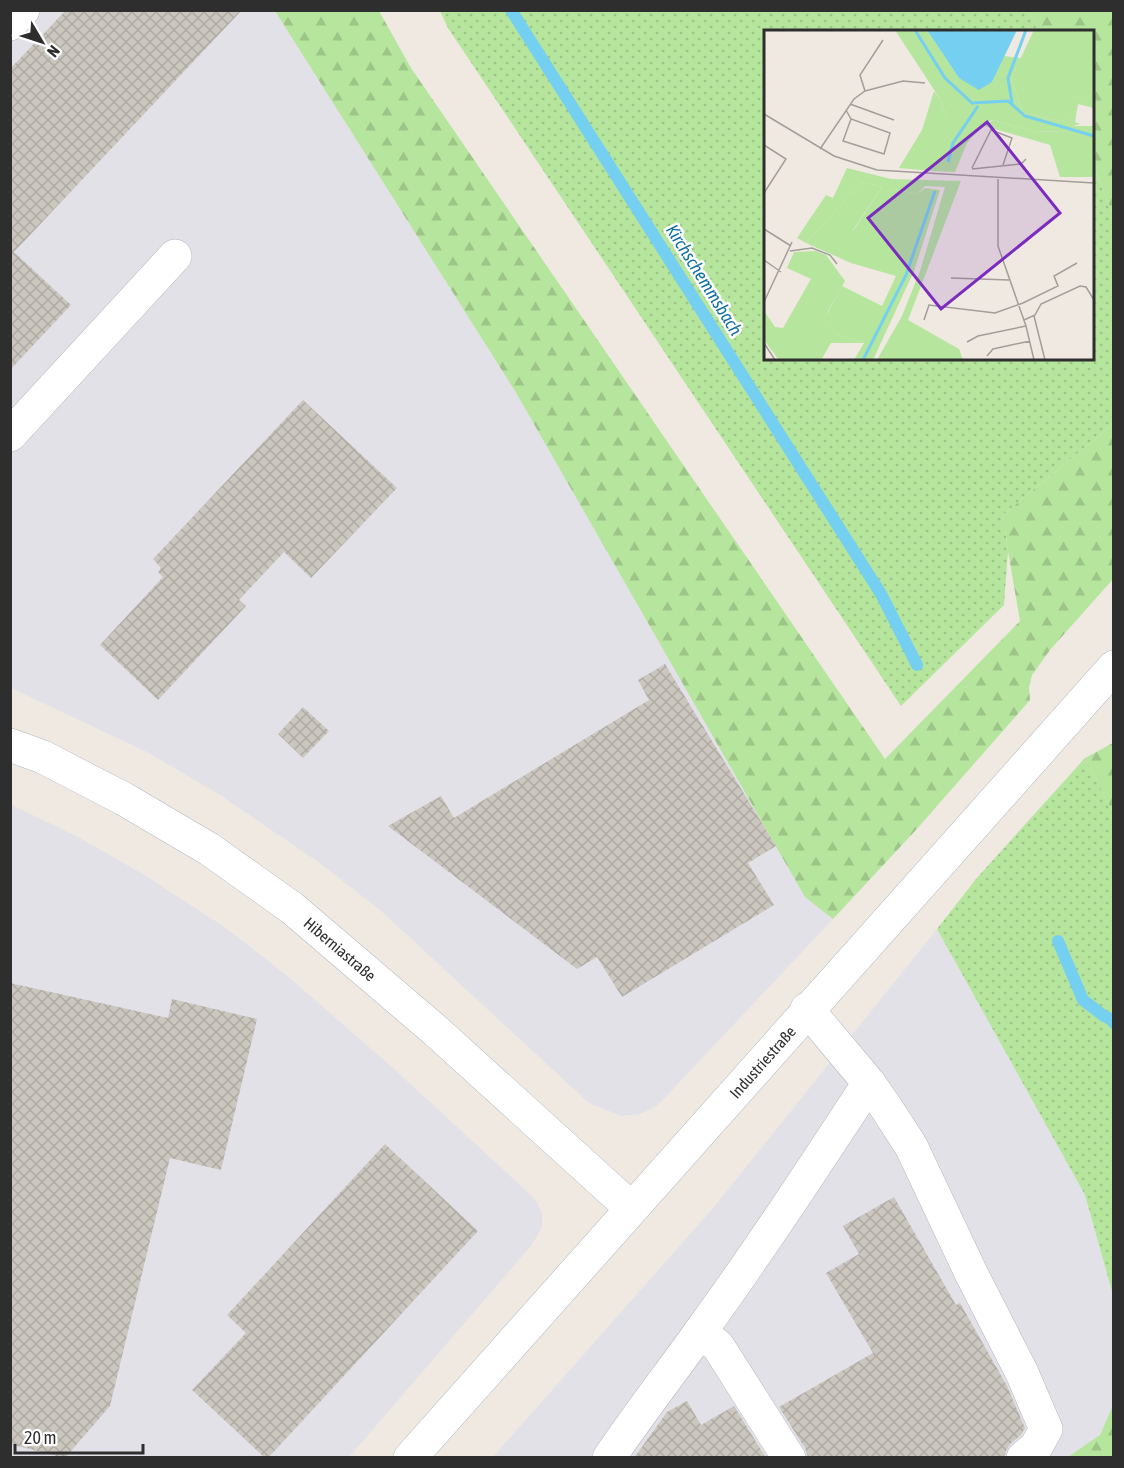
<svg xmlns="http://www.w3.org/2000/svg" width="1124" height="1468" font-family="'Asap Condensed',sans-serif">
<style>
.industrial{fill:#e3e1e8}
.grass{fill:url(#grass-dots)}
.forest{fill:url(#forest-firs)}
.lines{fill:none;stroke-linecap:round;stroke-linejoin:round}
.stream{stroke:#75cff0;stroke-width:12}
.building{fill:url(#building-cross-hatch)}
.minor-casing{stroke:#b4b7c1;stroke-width:34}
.minor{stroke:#fff;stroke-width:33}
.labels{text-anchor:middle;stroke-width:5;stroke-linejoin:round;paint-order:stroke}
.street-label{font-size:16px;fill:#2e2e2e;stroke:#fff}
.water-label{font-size:18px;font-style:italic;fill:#0d6fa3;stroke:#fff}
.inset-river{fill:none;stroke:#75cff0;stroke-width:3}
.inset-road{fill:none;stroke:#a29e99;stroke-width:1.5}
.view{fill:#7b2cbf;fill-opacity:0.15;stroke:#7b2cbf;stroke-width:3}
.inset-edge{fill:none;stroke:#2e2e2e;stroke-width:3}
</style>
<defs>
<pattern id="grass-dots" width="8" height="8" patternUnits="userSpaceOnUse" patternTransform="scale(1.5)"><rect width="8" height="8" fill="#b6e59e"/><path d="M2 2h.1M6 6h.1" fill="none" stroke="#9dc588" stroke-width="1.8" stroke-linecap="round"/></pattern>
<pattern id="forest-firs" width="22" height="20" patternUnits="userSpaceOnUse" patternTransform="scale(1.5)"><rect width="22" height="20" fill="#b6e59e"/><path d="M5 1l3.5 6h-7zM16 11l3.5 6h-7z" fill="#9dc588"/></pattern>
<pattern id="building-cross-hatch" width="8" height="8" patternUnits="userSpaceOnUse" patternTransform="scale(1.5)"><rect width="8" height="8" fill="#cbc7bf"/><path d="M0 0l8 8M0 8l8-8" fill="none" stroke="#afaba4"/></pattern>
</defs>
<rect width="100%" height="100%" fill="#efe9e1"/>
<g class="industrial">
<path d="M 10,11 L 275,11 L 515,391 L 805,896 L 833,919 L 657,1106 L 640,1114 L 621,1116 L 589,1103 L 379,909 L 317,861 L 220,795 L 147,752 L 11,688 Z"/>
<path d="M 10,804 L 80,838 L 141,873 L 223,926 L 285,974 L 393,1068 L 534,1198 L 542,1212 L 542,1226 L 536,1238 L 530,1247 L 349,1457 L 11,1457 Z"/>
<path d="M 937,929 L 1085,1195 L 1113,1295 L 1113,1405 L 1100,1435 L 1068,1458 L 492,1458 L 714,1207 Z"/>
</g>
<g class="grass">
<path d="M 440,11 L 1029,11 L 1038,31 L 766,32 L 766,358 L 1092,358 L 1093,164 L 1113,215 L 1113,424 L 1003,515 L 1008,551 L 1004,605 L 901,706 L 448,28 Z"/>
<path d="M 1085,758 L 1113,813 L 1113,1295 L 1085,1195 L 937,929 L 976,879 Z"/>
</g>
<g class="forest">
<path d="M 275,11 L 379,11 L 411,68 L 885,759 L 1020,621 L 1008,551 L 1003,515 L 1113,424 L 1113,579 L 1050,650 L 1032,675 L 1029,688 L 1030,700 L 915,831 L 833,919 L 805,897 L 515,391 Z"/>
<path d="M 1029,11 L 1113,11 L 1113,215 L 1093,164 L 1092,32 L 1038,31 Z"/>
<path d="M 1113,743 L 1113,813 L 1085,758 Z"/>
<path d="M 1113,1405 L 1113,1457 L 1068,1457 L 1100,1435 Z"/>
</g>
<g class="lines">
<g class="stream">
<path d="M 511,10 L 881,594 L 917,665"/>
<path d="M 1058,941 L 1083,1000 L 1104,1016 L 1111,1019 L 1114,1023"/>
</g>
</g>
<g class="building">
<path d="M 66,10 L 242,10 L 14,252 L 71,305 L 10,370 L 10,69 Z"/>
<path d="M 303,400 L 397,488 L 311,578 L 284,552 L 239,600 L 246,606 L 158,700 L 100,645 L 163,577 L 158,572 L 161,568 L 153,559 Z"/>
<path d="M 665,664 L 776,846 L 748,863 L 774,905 L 622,997 L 597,957 L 577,969 L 388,826 L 441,796 L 454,818 L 649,700 L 638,680 Z"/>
<path d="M 303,707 L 329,731 L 303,758 L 278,734 Z"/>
<path d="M 10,983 L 168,1018 L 172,999 L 257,1019 L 221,1170 L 170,1158 L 110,1406 L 65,1458 L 10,1444 Z"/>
<path d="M 385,1144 L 478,1231 L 268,1458 L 265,1458 L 192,1390 L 246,1333 L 227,1315 Z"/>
<path d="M 894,1197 L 956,1305 L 960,1303 L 1007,1386 L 1025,1428 L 1021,1435 L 1010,1444 L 1006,1451 L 1005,1455 L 1001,1458 L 808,1458 L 805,1448 L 779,1407 L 873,1353 L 826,1273 L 859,1254 L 843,1226 Z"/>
<path d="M 687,1401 L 701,1425 L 734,1406 L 766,1458 L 634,1458 L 667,1412 Z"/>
</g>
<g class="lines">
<defs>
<g id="minor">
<path d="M 10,24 L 23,10"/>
<path d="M 10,435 L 175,256"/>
<path id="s1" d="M 10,745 L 43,757 L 124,799 L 209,849 L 292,908 L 436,1031 L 631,1208"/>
<path d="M 869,1083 L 887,1109 L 911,1146 L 971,1273 L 1022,1373 L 1046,1429 L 1036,1447 L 1023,1458"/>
<path d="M 700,1332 L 718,1346 L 789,1458"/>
<path id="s2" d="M 410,1458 L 1114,667"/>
<path d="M 609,1458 C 638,1415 670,1374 700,1332 C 759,1251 814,1167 869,1083 L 807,1009"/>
</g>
</defs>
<use href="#minor" class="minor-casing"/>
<use href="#minor" class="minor"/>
</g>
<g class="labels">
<g class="street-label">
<text dy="6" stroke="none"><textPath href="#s1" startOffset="390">Hiberniastraße</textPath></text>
<text dy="6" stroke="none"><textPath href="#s2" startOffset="530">Industriestraße</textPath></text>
</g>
<g class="water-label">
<text transform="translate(704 280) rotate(58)" y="6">Kirchschemmsbach</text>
</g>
</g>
<g transform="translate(764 30)">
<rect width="330" height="330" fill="#efe9e1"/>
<path d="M 131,0 L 163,0 L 195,48 L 228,52 L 240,26 L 257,28 L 247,49 L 259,83 L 302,92 L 305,69 L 316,67 L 330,74 L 330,78 L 314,74 L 311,92 L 316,94 L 309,96 L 305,102 L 267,101 L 230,90 L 222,92 L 203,113 L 191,142 L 168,141 L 182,87 L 178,72 ZM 98,152 L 118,157 L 89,200 L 96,201 L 111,195 L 130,159 L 153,164 L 161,158 L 176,160 L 150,241 L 109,330 L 90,330 L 100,313 L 71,304 L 63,284 L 78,256 L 118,276 L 132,246 L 87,233 L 42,213 Z" fill="#b6e59e"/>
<path d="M 270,0 L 330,0 L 330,74 L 316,67 L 306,69 L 302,92 L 259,83 L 247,49 ZM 170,61 L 178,72 L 182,87 L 181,111 L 168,141 L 135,138 L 158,100 ZM 230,90 L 267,101 L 305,102 L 309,96 L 330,96 L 330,147 L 296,147 L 286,115 L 221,96 L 213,98 ZM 83,138 L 127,149 L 197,151 L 144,290 L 195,319 L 199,330 L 113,330 L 138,286 L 156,241 L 181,157 L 161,156 L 153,164 L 130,159 L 111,196 L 93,202 L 89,201 L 118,157 L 98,152 L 42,213 L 33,208 L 62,165 L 69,168 ZM 52,221 L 62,225 L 81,251 L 63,283 L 71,304 L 100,313 L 67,313 L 57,330 L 15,330 L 0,310 L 0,281 L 11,297 L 19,298 L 47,249 L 23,238 L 30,222 Z" fill="#b6e59e"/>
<path d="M 330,27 L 330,80 L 314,62 L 319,42 Z" fill="#b6e59e"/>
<path d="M 163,0 L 253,0 L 228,52 L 215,60 L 195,48 Z" fill="#75cff0"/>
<path class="inset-river" d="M 151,0 L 181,48 L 208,73 L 244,71 L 261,86 L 330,106M 248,73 L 244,48 L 262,0M 184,132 L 189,113 L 214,76M 99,330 L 142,245 L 171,161"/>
<path class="inset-road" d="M 101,61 L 96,45 L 119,10M 86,74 L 130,90M 82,80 L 87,89 L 126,103 L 120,124 L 79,111 L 87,89M 0,84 L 70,126 L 113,140 L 330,153M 56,119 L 90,69 L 101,61 L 139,51 L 161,53M 208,138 L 227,100 L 248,108 L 239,135M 208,139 L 257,134 L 262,129M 234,149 L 234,216 L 262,296 L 270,330M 0,163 L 22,129 L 0,115M 0,199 L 27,216M 26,221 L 48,218 L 66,225 L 73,234M 0,230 L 17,242M 187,248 L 245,250M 0,272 L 28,212M 270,286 L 281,330M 160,290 L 165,275 L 231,283 L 259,273 L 294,256 L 290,246 L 313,233M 260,290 L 271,285 L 277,274 L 316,256 L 322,257 L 330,270M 203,312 L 214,306 L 262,296M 0,313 L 11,330M 223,326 L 229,319 L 266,311"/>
<path class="view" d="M 223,92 L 296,183 L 177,279 L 104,188 Z"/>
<rect width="330" height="330" class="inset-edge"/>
</g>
<rect width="1124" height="1468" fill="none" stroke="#2e2e2e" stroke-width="24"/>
<g transform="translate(42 42) rotate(129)" stroke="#ffffff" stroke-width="4.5" paint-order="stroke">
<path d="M0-4.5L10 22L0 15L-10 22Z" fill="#2e2e2e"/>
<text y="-9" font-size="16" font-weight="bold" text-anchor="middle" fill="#2e2e2e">N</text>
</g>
<path d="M15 1444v9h128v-9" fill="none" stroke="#2e2e2e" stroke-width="3"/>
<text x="24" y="1444" font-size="18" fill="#2e2e2e" stroke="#ffffff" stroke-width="4.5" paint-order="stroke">20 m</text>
</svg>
